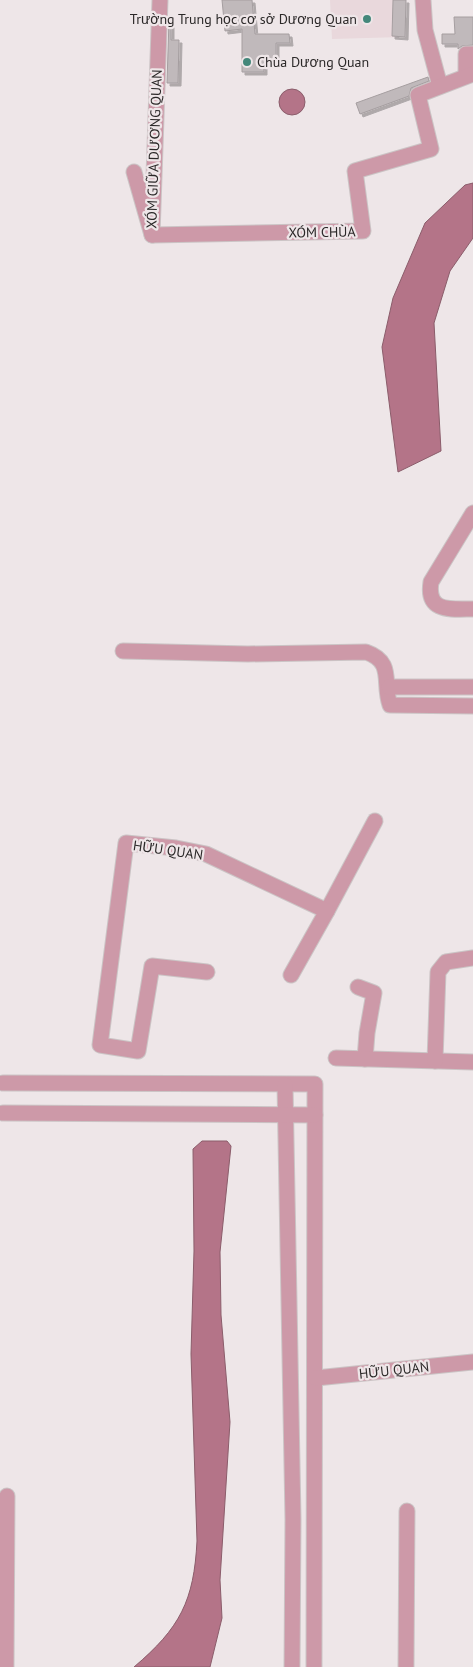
<svg xmlns="http://www.w3.org/2000/svg" width="473" height="1667" font-family="'PT Sans',sans-serif">
<style>
.built{fill:#e9d8dc}
.water{fill:#b47488;stroke:#8b5d6b}
.building{fill:#c0b9bb;stroke:#a59ea0;filter:url(#shadow)}
.lines{fill:none;stroke-linecap:round;stroke-linejoin:round}
.minor-casing{stroke:#cbc4c5;stroke-width:17}
.minor{stroke:#cd99a8;stroke-width:15}
.poi-dot{fill:#44877a;stroke:#eee6e8;stroke-width:2}
.labels{text-anchor:middle;stroke-width:4.5;stroke-linejoin:round;paint-order:stroke}
.poi-label{font-size:14px;fill:#2b2828;stroke:#eee6e8;text-anchor:end}
.street-label{font-size:14px;fill:#2b2828;stroke:#eee6e8}
</style>
<defs>
<filter id="shadow"><feDropShadow dx="3" dy="3" stdDeviation="0" flood-color="#0004"/></filter>
</defs>
<rect width="100%" height="100%" fill="#eee6e8"/>
<path class="built" d="M 330,0 L 403,0 L 402,37 L 332,39 Z"/>
<g class="water">
<circle cx="292" cy="102" r="13"/>
<path d="M 473,183 L 473,238 L 450,271 L 434,323 L 441,451 L 398,472 L 382,347 L 393,298 L 425,223 L 465,185 Z"/>
<path d="M 202,1141 L 227,1141 L 231,1146 L 220,1252 L 221,1315 L 230,1422 L 220,1580 L 222,1618 L 210,1667 L 134,1667 C 180,1628 194,1601 197,1541 L 191,1354 L 194,1251 L 193,1149 Z"/>
</g>
<g class="building">
<path d="M 222,0 L 252,0 L 255,34 L 289,34 L 290,43 L 276,43 L 276,62 L 264,62 L 264,72 L 242,72 L 242,29 L 225,31 Z"/>
<path d="M 393,0 L 406,0 L 405,37 L 392,36 Z"/>
<path d="M 454,17 L 473,17 L 473,45 L 462,46 L 458,49 L 458,44 L 442,44 L 442,34 L 455,34 Z"/>
<path d="M 169,20 L 171,20 L 171,40 L 179,40 L 178,83 L 167,83 Z"/>
<path d="M 428,77 L 429,81 L 411,88 L 409,96 L 360,114 L 356,103 Z"/>
</g>
<g class="lines">
<defs>
<g id="minor">
<path d="M 423,0 L 425,30 L 440,86"/>
<path d="M 466,76 L 466,54 L 473,54"/>
<path d="M 134,172 L 152,235 L 160,0"/>
<path d="M 152,235 L 363,231 L 355,171 L 431,149 L 418,95 L 473,74"/>
<path d="M 473,513 L 431,582 C 426,613 451,609 473,609"/>
<path d="M 123,651 L 248,654 L 366,652 C 395,662 382,683 390,705 L 473,706"/>
<path d="M 389,687 L 473,687"/>
<path d="M 327,911 L 375,821"/>
<path d="M 207,972 L 152,966 L 138,1051 L 100,1045 L 126,843 L 176,848 L 206,854 L 327,911 L 291,975"/>
<path d="M 358,987 L 374,993 L 367,1033 L 365,1059"/>
<path d="M 336,1058 L 473,1062"/>
<path d="M 435,1061 L 438,972 L 446,962 L 473,958"/>
<path d="M 3,1083 L 315,1084 L 314,1667"/>
<path d="M 285,1085 L 293,1519 L 292,1667"/>
<path d="M 3,1113 L 315,1115"/>
<path d="M 316,1378 L 473,1362"/>
<path d="M 6,1667 L 7,1496"/>
<path d="M 406,1667 L 407,1511"/>
</g>
</defs>
<use href="#minor" class="minor-casing"/>
<use href="#minor" class="minor"/>
</g>
<g class="poi-dot">
<circle cx="367" cy="19" r="5"/>
<circle cx="247" cy="62" r="5"/>
</g>
<g class="labels">
<g class="poi-label">
<text x="357" y="24">Trường Trung học cơ sở Dương Quan</text>
<text x="257" y="67" text-anchor="start">Chùa Dương Quan</text>
</g>
<g class="street-label">
<text transform="translate(154 149) rotate(-88)" y="5">XÓM GIỮA DƯƠNG QUAN</text>
<text transform="translate(322 232) rotate(-1)" y="5">XÓM CHÙA</text>
<text transform="translate(168 850) rotate(8)" y="5">HỮU QUAN</text>
<text transform="translate(394 1370) rotate(-6)" y="5">HỮU QUAN</text>
</g>
</g>
</svg>
